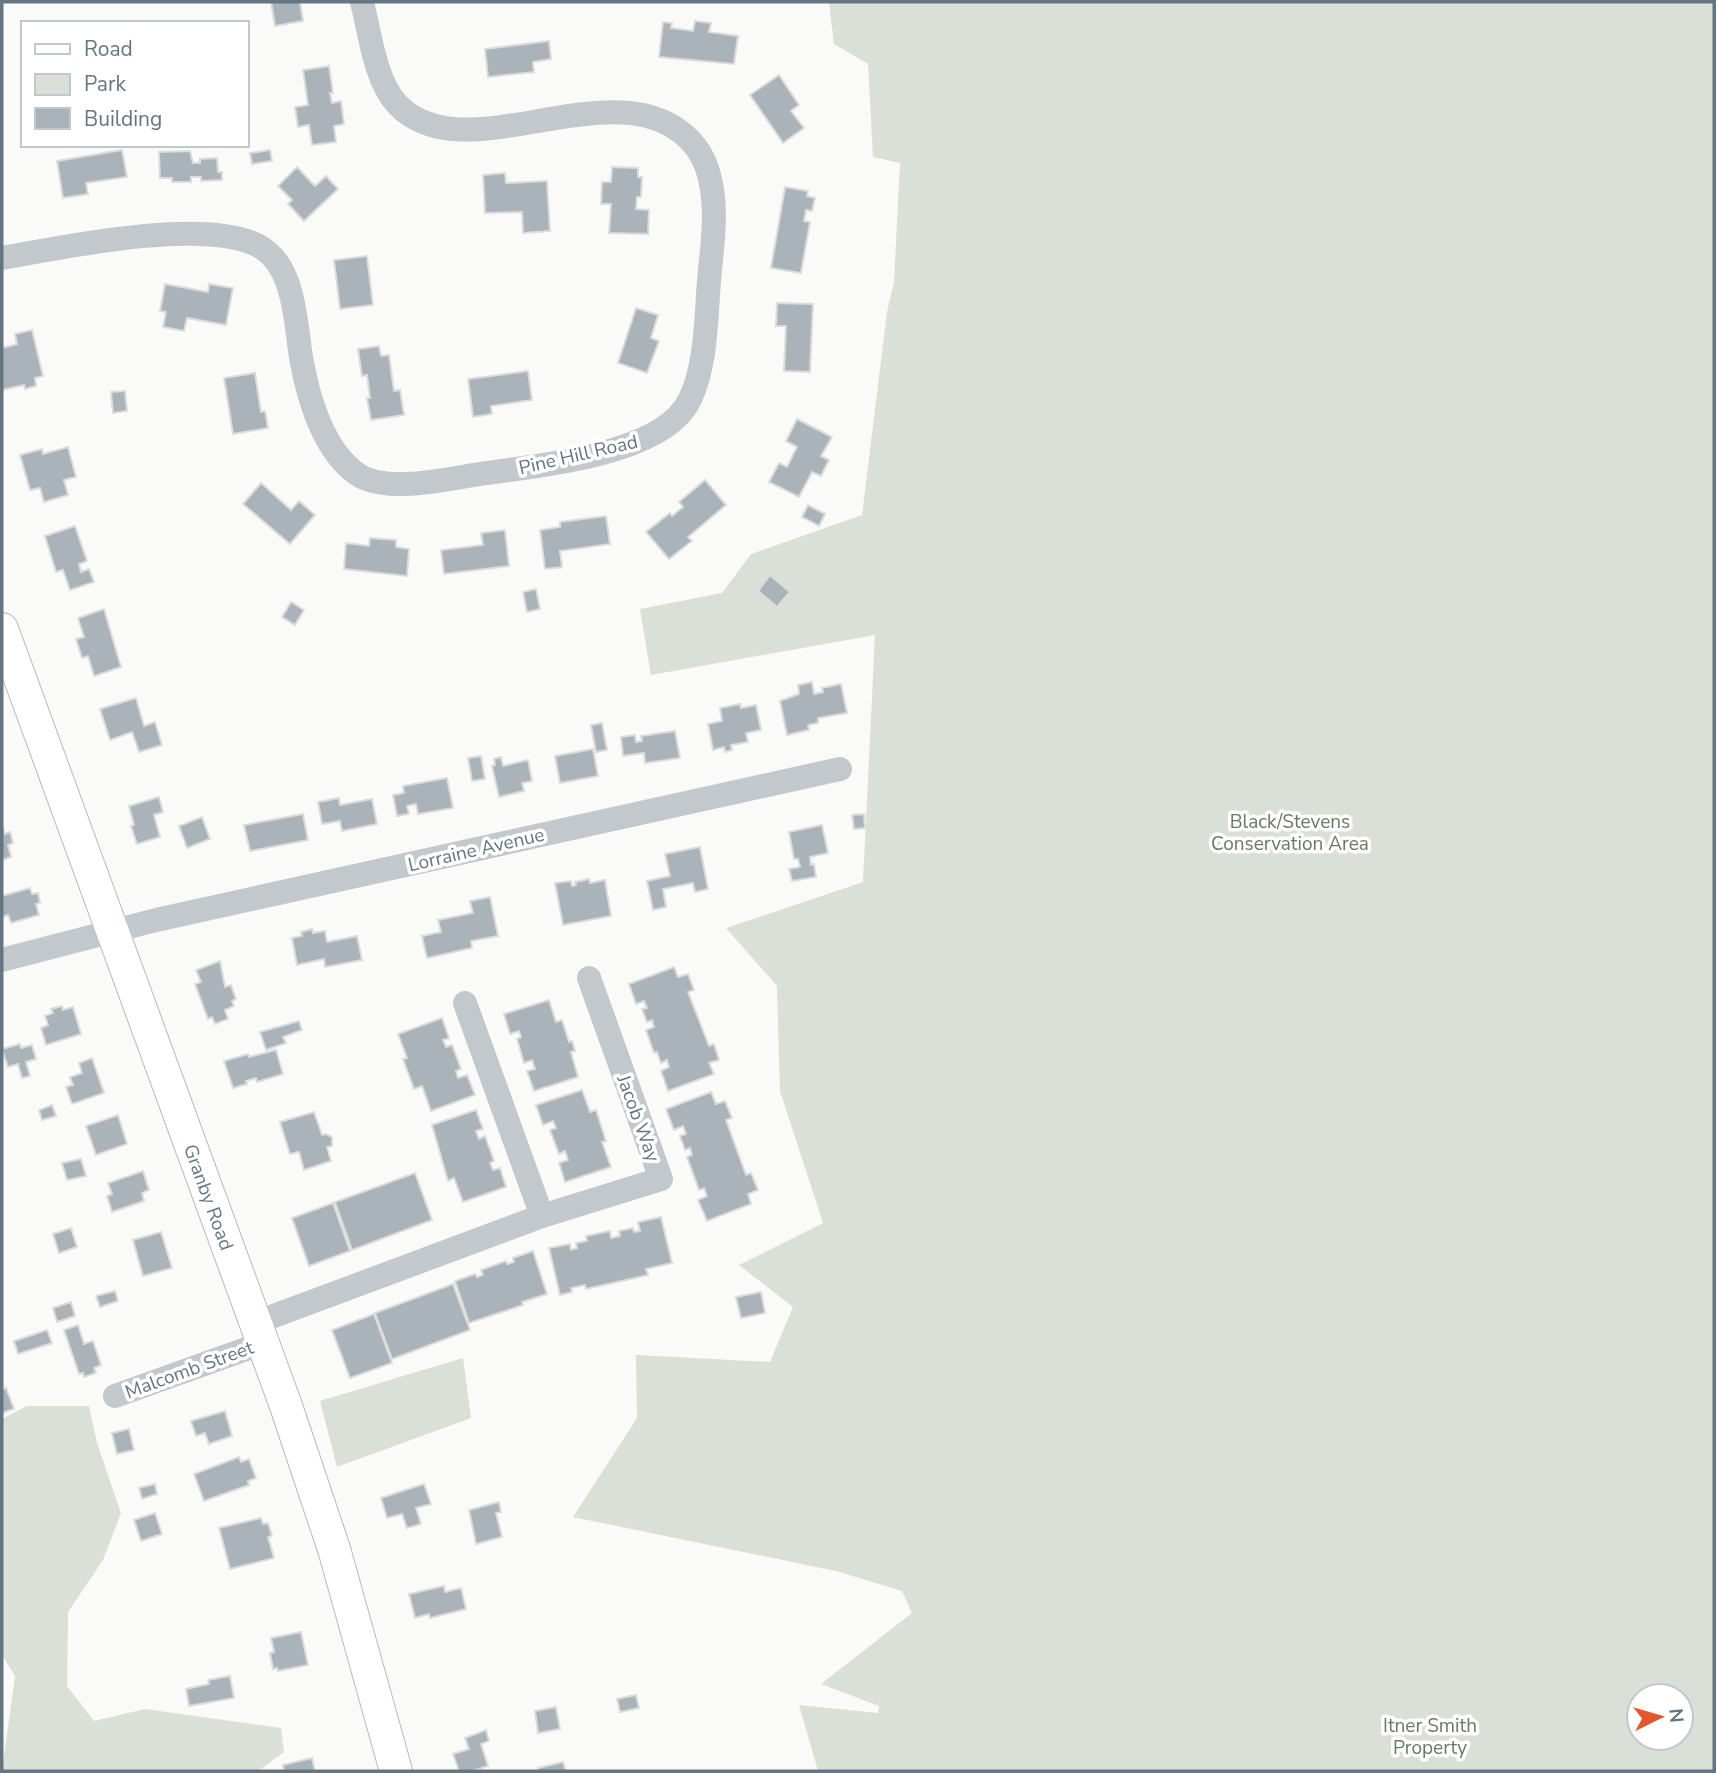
<svg xmlns="http://www.w3.org/2000/svg" width="1716" height="1773" font-family="'Nunito Sans',sans-serif">
<style>
.green{fill:#dadfd7;fill-rule:evenodd}
.building{fill:#aab3b9;stroke:#dcdcda;stroke-width:2}
.lines{fill:none;stroke-linecap:round;stroke-linejoin:round}
.major-casing{stroke:#b5babe;stroke-width:34}
.minor{stroke:#c3c8cc;stroke-width:24}
.major{stroke:#fff;stroke-width:32}
.labels{text-anchor:middle;stroke-width:7;stroke-linejoin:round;paint-order:stroke}
.street-label{font-size:19px;fill:#657683;stroke:#fff}
.park-label{font-size:19px;fill:#687a64;stroke:#fff}
</style>
<rect width="100%" height="100%" fill="#fafaf8"/>
<g class="green">
<path d="M 829,2 L 1714,2 L 1714,1771 L 818,1771 L 799,1705 L 878,1713 L 879,1706 L 821,1684 L 912,1613 L 902,1591 L 836,1571 L 573,1517 L 637,1418 L 636,1355 L 770,1362 L 793,1307 L 739,1265 L 823,1223 L 780,1091 L 777,986 L 726,928 L 863,882 L 875,635 L 651,675 L 640,609 L 722,593 L 751,554 L 862,515 L 887,312 L 894,282 L 900,163 L 873,157 L 868,64 L 834,44 ZM 1639,1696 L 1681,1696 L 1681,1738 L 1639,1738 Z"/>
<path d="M 463,1358 L 471,1418 L 337,1467 L 320,1401 Z"/>
<path d="M 27,1406 L 89,1406 L 97,1443 L 121,1513 L 103,1560 L 68,1612 L 67,1686 L 94,1721 L 145,1709 L 281,1728 L 284,1752 L 258,1771 L 2,1771 L 15,1676 L 2,1655 L 2,1419 Z"/>
</g>
<g class="building">
<path d="M 271,2 L 300,2 L 303,21 L 275,26 Z"/>
<path d="M 695,21 L 711,23 L 709,32 L 738,36 L 734,64 L 659,57 L 663,22 L 672,23 L 671,28 L 693,31 Z"/>
<path d="M 549,41 L 551,59 L 533,62 L 534,72 L 488,77 L 485,49 Z"/>
<path d="M 329,66 L 333,93 L 330,93 L 332,103 L 341,101 L 344,124 L 334,126 L 336,142 L 312,145 L 309,125 L 298,127 L 295,107 L 308,105 L 303,70 Z"/>
<path d="M 779,75 L 799,105 L 791,111 L 804,128 L 783,143 L 750,95 Z"/>
<path d="M 122,150 L 127,177 L 86,183 L 88,194 L 63,198 L 57,161 Z"/>
<path d="M 270,150 L 272,161 L 252,164 L 250,153 Z"/>
<path d="M 190,151 L 193,163 L 200,163 L 200,159 L 217,158 L 218,172 L 222,172 L 222,180 L 201,181 L 201,177 L 191,177 L 191,182 L 172,182 L 172,178 L 160,178 L 159,152 Z"/>
<path d="M 297,167 L 315,186 L 326,176 L 338,189 L 304,221 L 288,204 L 292,200 L 278,186 Z"/>
<path d="M 612,167 L 638,168 L 638,177 L 642,177 L 641,197 L 637,197 L 636,209 L 649,210 L 648,234 L 609,233 L 611,204 L 601,204 L 602,182 L 611,182 Z"/>
<path d="M 505,173 L 506,183 L 547,181 L 550,231 L 523,233 L 522,212 L 485,213 L 483,175 Z"/>
<path d="M 785,187 L 808,191 L 807,196 L 815,198 L 812,211 L 806,210 L 804,221 L 810,222 L 801,273 L 771,268 Z"/>
<path d="M 367,256 L 373,305 L 340,309 L 334,260 Z"/>
<path d="M 165,284 L 208,292 L 209,284 L 233,288 L 226,325 L 187,318 L 184,331 L 163,327 L 166,312 L 160,311 Z"/>
<path d="M 777,303 L 813,304 L 810,372 L 784,371 L 786,326 L 776,326 Z"/>
<path d="M 636,308 L 658,315 L 651,338 L 659,341 L 647,373 L 618,363 Z"/>
<path d="M 32,330 L 43,376 L 35,378 L 36,386 L 25,389 L 24,385 L 2,390 L 2,348 L 17,344 L 15,334 Z"/>
<path d="M 379,346 L 381,356 L 389,355 L 394,391 L 400,390 L 404,415 L 371,420 L 367,398 L 370,398 L 367,375 L 362,376 L 358,349 Z"/>
<path d="M 528,371 L 532,400 L 491,406 L 492,414 L 473,417 L 468,379 Z"/>
<path d="M 255,373 L 261,412 L 265,411 L 268,428 L 233,434 L 224,378 Z"/>
<path d="M 125,391 L 127,411 L 113,413 L 111,392 Z"/>
<path d="M 797,419 L 832,437 L 821,456 L 829,460 L 821,476 L 812,472 L 799,497 L 769,482 L 779,463 L 787,467 L 797,447 L 786,441 Z"/>
<path d="M 68,447 L 76,477 L 64,480 L 68,495 L 44,502 L 40,488 L 30,490 L 20,455 L 42,449 L 43,454 Z"/>
<path d="M 705,480 L 726,505 L 688,537 L 692,541 L 669,559 L 646,532 L 670,513 L 672,516 L 683,507 L 679,502 Z"/>
<path d="M 261,483 L 291,510 L 299,501 L 315,515 L 290,544 L 243,504 Z"/>
<path d="M 808,505 L 825,514 L 819,526 L 802,517 Z"/>
<path d="M 606,516 L 610,544 L 560,551 L 562,567 L 545,569 L 540,530 L 560,527 L 560,522 Z"/>
<path d="M 75,526 L 87,561 L 79,564 L 81,572 L 89,569 L 94,582 L 70,590 L 63,570 L 56,572 L 45,536 Z"/>
<path d="M 505,530 L 509,566 L 444,574 L 441,550 L 483,545 L 481,533 Z"/>
<path d="M 370,538 L 396,540 L 396,547 L 409,549 L 407,576 L 344,569 L 346,543 L 369,546 Z"/>
<path d="M 770,575 L 790,592 L 777,607 L 758,591 Z"/>
<path d="M 536,589 L 540,609 L 527,612 L 523,592 Z"/>
<path d="M 291,602 L 304,610 L 295,625 L 282,617 Z"/>
<path d="M 104,609 L 121,667 L 94,676 L 88,656 L 82,658 L 76,639 L 84,637 L 78,618 Z"/>
<path d="M 812,682 L 814,694 L 823,692 L 822,688 L 841,684 L 847,713 L 818,718 L 818,723 L 808,725 L 809,730 L 787,735 L 780,701 L 799,694 L 798,685 Z"/>
<path d="M 136,698 L 144,726 L 155,722 L 162,745 L 139,752 L 132,732 L 110,740 L 100,709 Z"/>
<path d="M 740,704 L 741,708 L 756,705 L 761,730 L 746,733 L 748,742 L 731,745 L 732,750 L 725,752 L 724,747 L 713,750 L 708,724 L 722,721 L 720,708 Z"/>
<path d="M 602,723 L 607,750 L 596,752 L 591,725 Z"/>
<path d="M 675,731 L 680,758 L 645,763 L 644,753 L 623,756 L 621,737 L 635,735 L 636,742 L 642,741 L 641,736 Z"/>
<path d="M 593,749 L 598,776 L 560,783 L 555,756 Z"/>
<path d="M 481,756 L 485,779 L 472,781 L 468,758 Z"/>
<path d="M 501,757 L 503,766 L 528,760 L 532,781 L 522,783 L 524,791 L 499,797 L 492,766 L 495,765 L 494,759 Z"/>
<path d="M 447,778 L 453,808 L 418,814 L 416,804 L 407,806 L 409,814 L 397,816 L 393,795 L 404,793 L 403,786 Z"/>
<path d="M 159,797 L 163,812 L 154,815 L 160,837 L 137,844 L 131,826 L 134,825 L 129,806 Z"/>
<path d="M 339,798 L 340,805 L 372,799 L 377,824 L 342,831 L 340,821 L 322,824 L 318,802 Z"/>
<path d="M 303,814 L 308,840 L 250,851 L 244,825 Z"/>
<path d="M 864,814 L 865,828 L 854,829 L 852,815 Z"/>
<path d="M 202,817 L 210,839 L 187,848 L 179,826 Z"/>
<path d="M 2,825 L 5,834 L 10,832 L 13,843 L 8,845 L 11,857 L 2,860 Z"/>
<path d="M 822,825 L 828,853 L 810,857 L 811,865 L 814,864 L 816,877 L 792,881 L 789,869 L 800,867 L 798,859 L 794,859 L 789,832 Z"/>
<path d="M 700,847 L 708,889 L 695,892 L 693,883 L 663,889 L 666,907 L 653,910 L 647,881 L 670,876 L 665,854 Z"/>
<path d="M 589,879 L 590,883 L 605,880 L 611,916 L 563,925 L 555,883 L 571,881 L 572,886 L 576,885 L 575,882 Z"/>
<path d="M 30,888 L 32,894 L 38,893 L 40,903 L 36,904 L 39,915 L 11,923 L 8,915 L 2,917 L 2,896 Z"/>
<path d="M 490,897 L 498,936 L 471,941 L 472,948 L 427,958 L 422,936 L 441,932 L 438,920 L 473,913 L 470,901 Z"/>
<path d="M 312,929 L 313,933 L 325,931 L 327,942 L 357,936 L 362,960 L 325,967 L 324,959 L 297,965 L 292,938 L 302,936 L 301,932 Z"/>
<path d="M 220,961 L 225,987 L 231,985 L 236,999 L 232,1001 L 234,1006 L 225,1010 L 228,1019 L 215,1024 L 212,1017 L 208,1019 L 195,984 L 201,982 L 196,970 Z"/>
<path d="M 674,967 L 678,977 L 688,974 L 694,990 L 688,992 L 709,1046 L 714,1044 L 719,1060 L 709,1063 L 714,1074 L 668,1091 L 661,1071 L 669,1067 L 667,1060 L 661,1063 L 657,1052 L 654,1053 L 646,1030 L 654,1027 L 652,1020 L 647,1022 L 642,1009 L 647,1008 L 644,1001 L 636,1004 L 629,984 Z"/>
<path d="M 549,1000 L 556,1022 L 562,1020 L 569,1042 L 572,1041 L 575,1051 L 571,1052 L 578,1077 L 534,1091 L 527,1071 L 535,1069 L 532,1060 L 524,1063 L 517,1039 L 521,1037 L 519,1031 L 510,1034 L 504,1014 Z"/>
<path d="M 62,1006 L 63,1010 L 73,1007 L 81,1034 L 46,1045 L 41,1028 L 48,1025 L 45,1016 L 53,1013 L 51,1009 Z"/>
<path d="M 442,1018 L 449,1038 L 443,1040 L 446,1047 L 452,1045 L 461,1069 L 456,1071 L 458,1078 L 467,1075 L 475,1095 L 431,1111 L 422,1086 L 414,1089 L 403,1059 L 407,1058 L 398,1034 Z"/>
<path d="M 299,1021 L 302,1030 L 283,1037 L 286,1043 L 266,1050 L 260,1032 Z"/>
<path d="M 20,1044 L 21,1048 L 32,1045 L 36,1059 L 26,1062 L 30,1076 L 22,1078 L 18,1064 L 8,1067 L 2,1049 Z"/>
<path d="M 276,1050 L 283,1074 L 257,1082 L 256,1078 L 246,1081 L 247,1084 L 233,1088 L 224,1061 L 248,1054 L 249,1057 Z"/>
<path d="M 92,1058 L 104,1093 L 72,1104 L 66,1087 L 73,1085 L 70,1077 L 82,1073 L 79,1063 Z"/>
<path d="M 582,1090 L 590,1112 L 596,1110 L 606,1141 L 602,1142 L 611,1167 L 565,1182 L 559,1163 L 568,1160 L 565,1151 L 559,1154 L 550,1130 L 556,1128 L 553,1121 L 543,1125 L 536,1105 Z"/>
<path d="M 711,1092 L 716,1104 L 725,1101 L 732,1118 L 726,1120 L 746,1175 L 751,1173 L 758,1190 L 748,1194 L 751,1204 L 707,1221 L 698,1200 L 707,1196 L 704,1188 L 699,1190 L 687,1157 L 692,1155 L 690,1148 L 685,1150 L 680,1136 L 686,1134 L 683,1126 L 674,1130 L 666,1109 Z"/>
<path d="M 52,1105 L 56,1116 L 42,1120 L 39,1110 Z"/>
<path d="M 476,1110 L 483,1129 L 476,1131 L 479,1139 L 485,1136 L 494,1161 L 490,1163 L 493,1170 L 500,1168 L 506,1187 L 463,1202 L 454,1178 L 448,1181 L 432,1125 Z"/>
<path d="M 314,1112 L 322,1135 L 326,1134 L 332,1137 L 332,1146 L 327,1147 L 331,1161 L 304,1170 L 299,1152 L 290,1154 L 280,1122 Z"/>
<path d="M 118,1115 L 127,1144 L 96,1155 L 86,1126 Z"/>
<path d="M 81,1159 L 86,1176 L 67,1180 L 62,1163 Z"/>
<path d="M 143,1171 L 149,1190 L 142,1193 L 144,1201 L 112,1212 L 107,1196 L 112,1194 L 108,1183 Z"/>
<path d="M 415,1173 L 432,1220 L 352,1250 L 335,1202 Z"/>
<path d="M 333,1203 L 350,1251 L 309,1266 L 292,1218 Z"/>
<path d="M 661,1217 L 672,1263 L 646,1269 L 648,1275 L 586,1289 L 585,1285 L 571,1288 L 572,1292 L 560,1295 L 549,1248 L 570,1244 L 571,1250 L 577,1248 L 576,1243 L 587,1241 L 586,1236 L 610,1231 L 611,1238 L 620,1236 L 619,1231 L 633,1228 L 634,1232 L 640,1231 L 638,1222 Z"/>
<path d="M 71,1228 L 77,1247 L 59,1253 L 53,1234 Z"/>
<path d="M 161,1232 L 172,1268 L 143,1276 L 133,1240 Z"/>
<path d="M 533,1251 L 547,1294 L 522,1302 L 523,1305 L 469,1323 L 455,1281 L 475,1274 L 477,1277 L 483,1275 L 481,1270 L 506,1261 L 507,1264 L 514,1262 L 513,1258 Z"/>
<path d="M 453,1284 L 470,1330 L 392,1359 L 375,1313 Z"/>
<path d="M 115,1291 L 118,1301 L 100,1307 L 96,1296 Z"/>
<path d="M 761,1292 L 765,1313 L 741,1318 L 736,1297 Z"/>
<path d="M 71,1302 L 75,1316 L 57,1322 L 53,1308 Z"/>
<path d="M 374,1314 L 392,1363 L 350,1378 L 332,1330 Z"/>
<path d="M 78,1325 L 84,1344 L 93,1341 L 101,1365 L 94,1368 L 96,1373 L 84,1377 L 83,1373 L 79,1374 L 64,1330 Z"/>
<path d="M 47,1330 L 52,1343 L 18,1354 L 14,1341 Z"/>
<path d="M 6,1388 L 14,1409 L 2,1413 L 2,1390 Z"/>
<path d="M 225,1411 L 232,1436 L 209,1444 L 205,1433 L 196,1436 L 191,1421 Z"/>
<path d="M 129,1429 L 134,1450 L 117,1454 L 112,1433 Z"/>
<path d="M 239,1457 L 241,1462 L 249,1459 L 256,1478 L 248,1481 L 249,1485 L 204,1501 L 194,1474 Z"/>
<path d="M 155,1484 L 157,1494 L 142,1499 L 139,1488 Z"/>
<path d="M 424,1484 L 431,1504 L 416,1508 L 421,1524 L 407,1528 L 402,1514 L 387,1518 L 381,1498 Z"/>
<path d="M 499,1502 L 501,1512 L 496,1513 L 502,1537 L 476,1544 L 469,1510 Z"/>
<path d="M 155,1513 L 162,1534 L 141,1541 L 134,1520 Z"/>
<path d="M 261,1518 L 263,1524 L 268,1523 L 272,1536 L 268,1537 L 274,1558 L 230,1569 L 219,1528 Z"/>
<path d="M 444,1586 L 445,1592 L 461,1588 L 466,1609 L 430,1618 L 429,1614 L 415,1618 L 409,1594 Z"/>
<path d="M 301,1632 L 308,1665 L 278,1671 L 277,1668 L 273,1669 L 270,1653 L 274,1652 L 271,1638 Z"/>
<path d="M 230,1676 L 234,1698 L 189,1706 L 186,1689 L 209,1684 L 208,1680 Z"/>
<path d="M 636,1695 L 639,1708 L 620,1712 L 617,1699 Z"/>
<path d="M 556,1707 L 560,1729 L 538,1733 L 535,1711 Z"/>
<path d="M 486,1730 L 489,1741 L 481,1744 L 488,1766 L 472,1771 L 459,1771 L 453,1754 L 469,1749 L 465,1738 Z"/>
<path d="M 312,1758 L 315,1771 L 284,1771 L 283,1765 Z"/>
<path d="M 563,1762 L 566,1771 L 539,1771 L 538,1768 Z"/>
</g>
<g class="lines">
<defs>
<path id="major" d="M 2,629 L 286,1406 L 334,1549 L 396,1771"/>
</defs>
<use href="#major" class="major-casing"/>
<g class="minor">
<path d="M 2,258 C 64,247 201,218 257,245 C 295,264 295,320 301,357 C 308,397 322,449 357,474 C 386,494 447,479 480,474 C 535,466 650,456 684,409 C 704,381 706,329 708,295 C 710,256 719,217 710,179 C 706,160 697,145 682,133 C 606,71 462,174 397,104 C 375,81 370,33 362,2"/>
<path d="M 2,960 L 156,920 L 840,769"/>
<path d="M 465,1003 L 542,1216"/>
<path d="M 255,1323 L 542,1216 L 661,1179 L 589,978"/>
<path d="M 115,1396 L 263,1343"/>
</g>
<use href="#major" class="major"/>
</g>
<g class="labels">
<g class="street-label">
<text transform="translate(578 454) rotate(-13)" y="7">Pine Hill Road</text>
<text transform="translate(476 849) rotate(-13)" y="7">Lorraine Avenue</text>
<text transform="translate(639 1118) rotate(70)" y="7">Jacob Way</text>
<text transform="translate(209 1197) rotate(70)" y="7">Granby Road</text>
<text transform="translate(189 1369) rotate(-20)" y="7">Malcomb Street</text>
</g>
<g class="park-label">
<text x="1290" y="828">Black/Stevens<tspan x="1290" dy="22">Conservation Area</tspan></text>
<text x="1430" y="1732">Itner Smith<tspan x="1430" dy="22">Property</tspan></text>
</g>
</g>
<rect width="1716" height="1773" fill="none" stroke="#657683" stroke-width="7"/>
<rect x="21" y="21" width="228" height="126" fill="#ffffff" stroke="#c1c8cd" stroke-width="2"/>
<rect x="35" y="44" width="35" height="10" fill="#ffffff" stroke="#c1c8cd" stroke-width="2"/>
<text x="84" y="56" font-size="21" fill="#657683">Road</text>
<rect x="35" y="74" width="35" height="21" fill="#dadfd7" stroke="#c1c8cd" stroke-width="2"/>
<text x="84" y="91" font-size="21" fill="#657683">Park</text>
<rect x="35" y="108" width="35" height="21" fill="#aab3b9" stroke="#c1c8cd" stroke-width="2"/>
<text x="84" y="126" font-size="21" fill="#657683">Building</text>
<g transform="translate(1660 1717) rotate(85)"><circle r="33" fill="#ffffff" stroke="#c1c8cd" stroke-width="2"/>
<path d="M0-5L12 26L0 18L-12 26Z" fill="#e4572e"/>
<text y="-10" font-size="19" font-weight="bold" text-anchor="middle" fill="#657683">N</text>
</g>
</svg>
